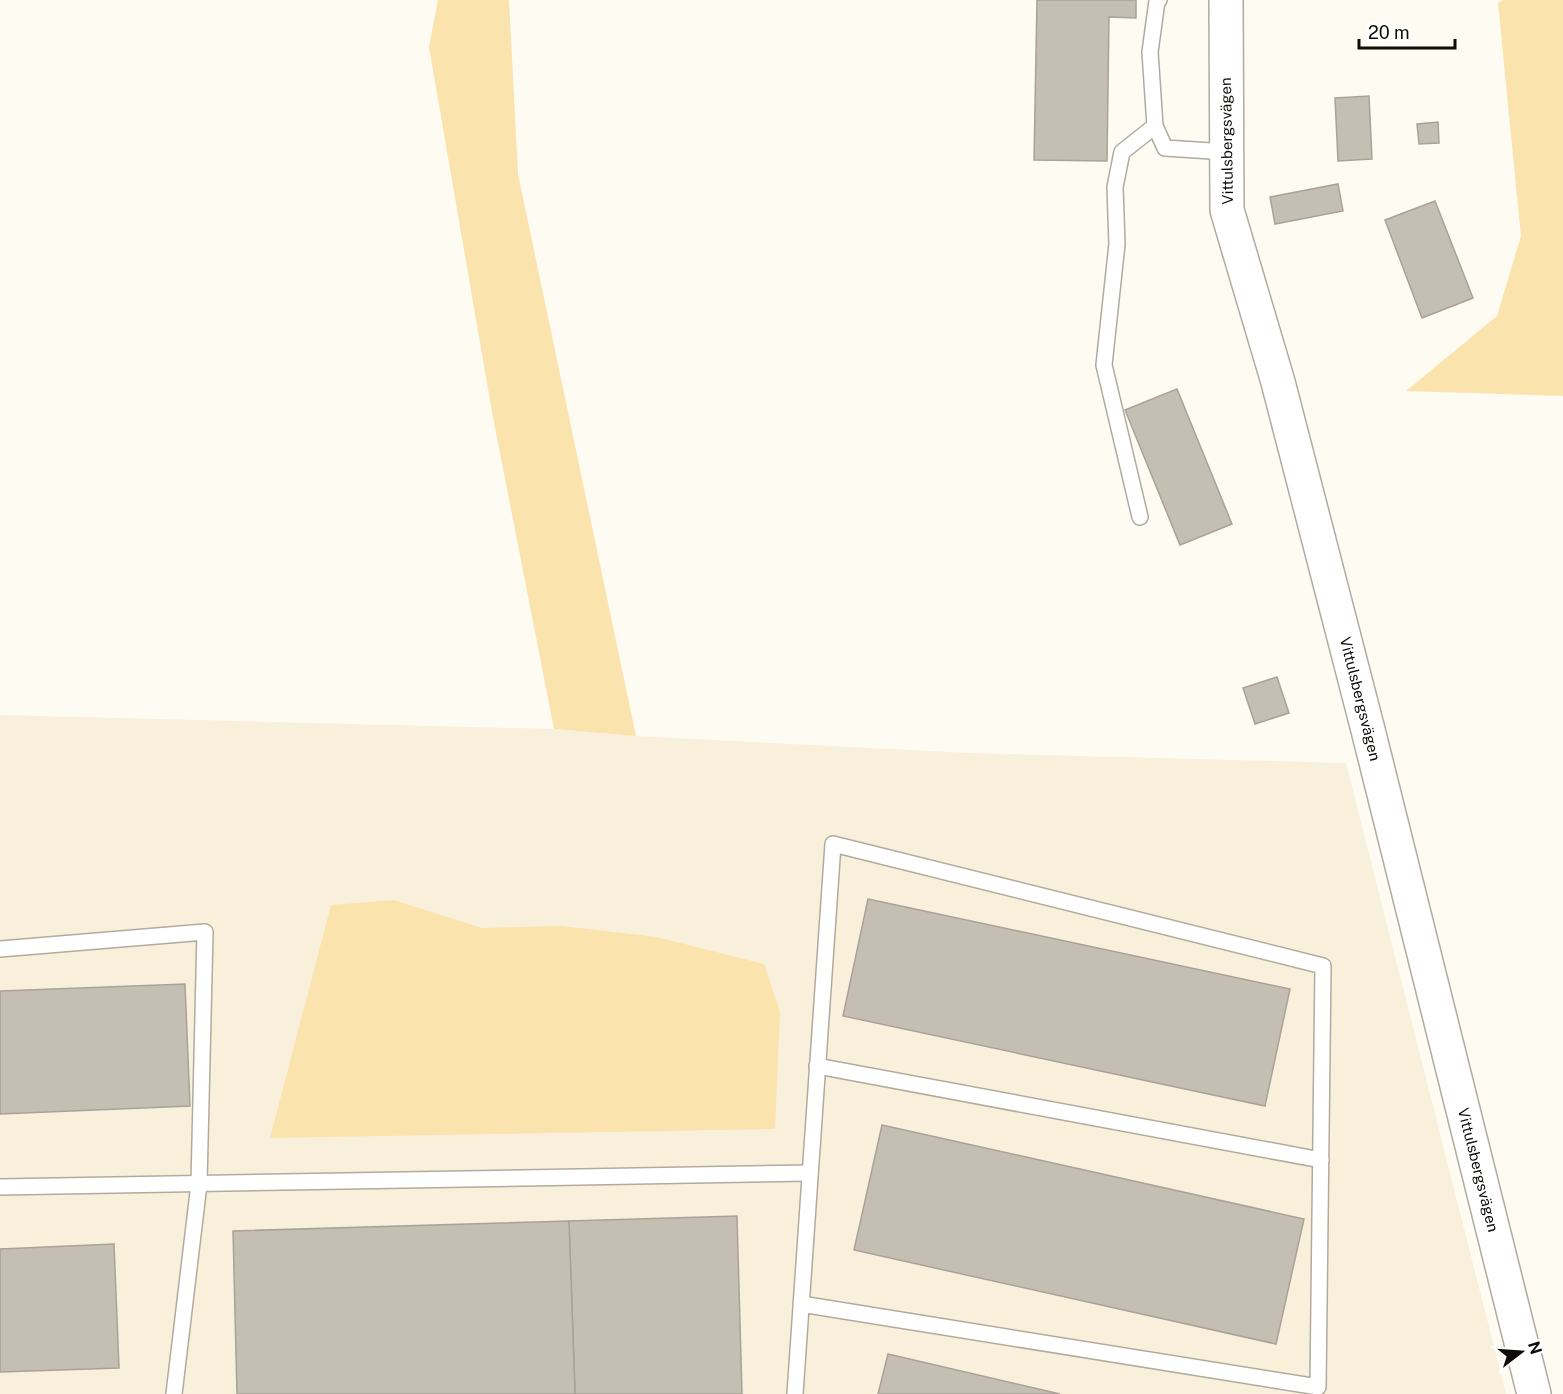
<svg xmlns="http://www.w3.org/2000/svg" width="1563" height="1394" font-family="'Public Sans',sans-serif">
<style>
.built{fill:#f9f0dc}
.green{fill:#fae3ad}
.building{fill:#c4bfb2;stroke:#a8a397;stroke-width:1.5}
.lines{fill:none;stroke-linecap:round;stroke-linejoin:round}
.service-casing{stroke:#b0ab9e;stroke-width:18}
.tertiary-casing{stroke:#b0ab9e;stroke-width:36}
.service{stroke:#fff;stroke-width:15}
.tertiary{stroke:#fff;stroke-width:33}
.labels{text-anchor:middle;stroke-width:4.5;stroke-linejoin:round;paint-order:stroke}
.street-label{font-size:15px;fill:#0e0c08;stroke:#fff}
</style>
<rect width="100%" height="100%" fill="#fefbf3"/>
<path class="built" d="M 0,715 L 554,729 L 636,736 L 970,753 L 1346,763 L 1506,1394 L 0,1394 Z"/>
<g class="green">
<path d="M 438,0 L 509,0 L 518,174 L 636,736 L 554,729 L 492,412 L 429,47 Z"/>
<path d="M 1503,0 L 1563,0 L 1563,396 L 1406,391 L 1497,316 L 1521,236 L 1498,3 Z"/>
<path d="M 394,900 L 482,928 L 562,926 L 657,937 L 764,964 L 780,1012 L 775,1129 L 270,1138 L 331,905 Z"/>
</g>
<g class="building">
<path d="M 1037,0 L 1136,0 L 1136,18 L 1109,17 L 1107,161 L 1034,160 Z"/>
<path d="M 1369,96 L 1372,159 L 1338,161 L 1335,98 Z"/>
<path d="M 1438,122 L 1439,143 L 1419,144 L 1417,124 Z"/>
<path d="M 1338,184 L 1343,211 L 1275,224 L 1270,197 Z"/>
<path d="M 1435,201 L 1473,298 L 1422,318 L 1385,220 Z"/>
<path d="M 1177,389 L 1232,524 L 1180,545 L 1125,410 Z"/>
<path d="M 1277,677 L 1289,713 L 1255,724 L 1243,688 Z"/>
<path d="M 868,899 L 1290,989 L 1265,1106 L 843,1016 Z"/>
<path d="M 185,984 L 190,1106 L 0,1114 L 0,991 Z"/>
<path d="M 882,1125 L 1304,1219 L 1276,1344 L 854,1250 Z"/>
<path d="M 737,1216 L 742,1394 L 575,1394 L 569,1221 Z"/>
<path d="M 569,1221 L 575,1394 L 237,1394 L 233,1231 Z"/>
<path d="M 114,1244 L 119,1368 L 0,1372 L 0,1249 Z"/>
<path d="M 888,1354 L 1060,1394 L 878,1394 Z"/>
</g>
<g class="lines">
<defs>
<g id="service">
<path d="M 1159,0 L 1157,1 L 1150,52 L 1155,126 L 1165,148 L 1227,152"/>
<path d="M 1140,517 L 1104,365 L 1117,244 L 1115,187 L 1122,152 L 1155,126"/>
<path d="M 0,949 L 205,932 L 199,1184 L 174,1394"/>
<path d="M 817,1066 L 1321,1160"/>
<path d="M 0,1187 L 810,1173"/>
<path d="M 795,1394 L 833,844 L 1323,966 L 1318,1387 L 801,1304"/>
</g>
<path id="tertiary" d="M 1226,0 L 1227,210 L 1278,382 L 1368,730 L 1534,1394"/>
</defs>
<use href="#service" class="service-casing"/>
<use href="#tertiary" class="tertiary-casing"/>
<use href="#service" class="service"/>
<use href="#tertiary" class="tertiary"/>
</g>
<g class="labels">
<g class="street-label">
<text transform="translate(1227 141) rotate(-91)" y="5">Vittulsbergsvägen</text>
<text transform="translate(1360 699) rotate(76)" y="5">Vittulsbergsvägen</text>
<text transform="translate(1478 1170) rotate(76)" y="5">Vittulsbergsvägen</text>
</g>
</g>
<g transform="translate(1521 1352) rotate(73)" stroke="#ffffff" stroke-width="4.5" paint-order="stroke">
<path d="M0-4.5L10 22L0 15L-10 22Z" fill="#0e0c08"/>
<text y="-9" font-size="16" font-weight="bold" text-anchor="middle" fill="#0e0c08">N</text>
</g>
<path d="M1359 39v9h96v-9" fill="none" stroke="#0e0c08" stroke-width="3"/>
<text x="1368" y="39" font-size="18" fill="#0e0c08" stroke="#ffffff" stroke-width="4.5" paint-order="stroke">20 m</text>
</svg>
